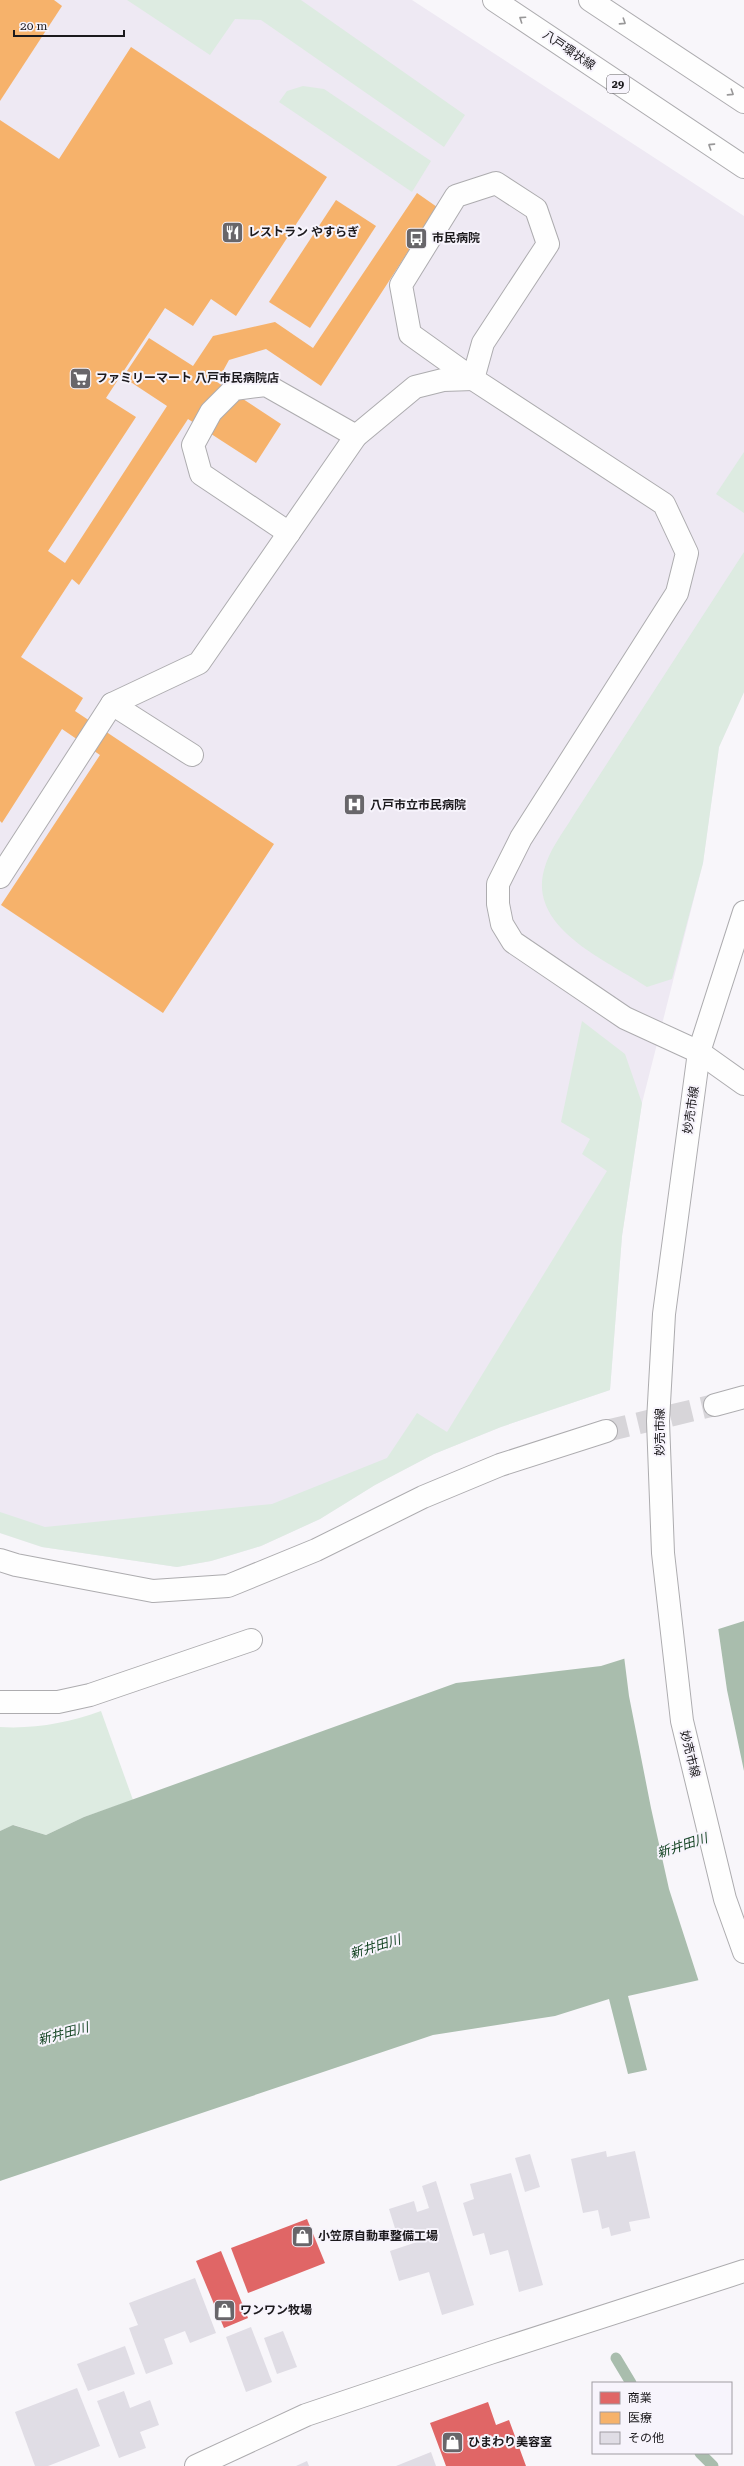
<svg xmlns="http://www.w3.org/2000/svg" width="744" height="2466" font-family="'Roboto Serif','Noto Sans JP',serif">
<style>
.built{fill:#eee9f3}
.green{fill:#ddebe1}
.water{fill:#a9bdad}
.pier{fill:#f8f6fa}
.shops{fill:#e06666}
.health{fill:#f6b26b}
.lines{fill:none;stroke-linecap:round;stroke-linejoin:round}
.stream{stroke:#a9bdad;stroke-width:11}
.building{fill:#e0dde5}
.minor-tunnel{stroke:#d7d5d9;stroke-width:22;stroke-dasharray:22 11;stroke-linecap:butt}
.minor-casing{stroke:#adacaf;stroke-width:24}
.major-casing{stroke:#adacaf;stroke-width:24}
.minor{stroke:#fefefe;stroke-width:22}
.major{stroke:#fefefe;stroke-width:22}
.oneway{stroke:#989798}
.labels{text-anchor:middle;stroke-width:4;stroke-linejoin:round;paint-order:stroke}
.shield{fill:#f7f4fc;stroke:#5d5b5f;stroke-width:1}
.shield-label{font-size:11px;font-weight:bold;fill:#1b191c}
.street-label{font-size:12px;fill:#1b191c;stroke:#f7f4fc}
.poi-label{font-size:12px;font-weight:bold;fill:#1b191c;stroke:#f7f4fc;text-anchor:start}
.water-label{font-size:13px;font-style:italic;fill:#134322;stroke:#f7f4fc}
</style>
<rect width="100%" height="100%" fill="#f8f6fa"/>
<path class="built" d="M 0,0 L 412,0 L 744,216 L 744,692 L 719,747 L 703,863 L 642,1103 L 622,1236 L 610,1390 L 501,1427 L 434,1454 L 375,1485 L 320,1519 L 261,1546 L 211,1561 L 177,1567 L 42,1547 L 0,1533 Z"/>
<g class="green">
<path d="M 127,0 L 301,0 L 465,115 L 444,147 L 261,20 L 235,19 L 210,55 Z"/>
<path d="M 303,86 L 324,89 L 431,161 L 412,192 L 279,102 L 287,91 Z"/>
<path d="M 744,452 L 744,513 L 716,494 Z"/>
<path d="M 744,552 L 744,692 L 719,747 L 703,863 L 672,979 L 647,987 C 608,961 528,929 544,870 C 549,850 563,833 573,816 Z"/>
<path d="M 582,1021 L 625,1054 L 642,1103 L 622,1236 L 610,1390 L 501,1427 L 434,1454 L 375,1485 L 320,1519 L 261,1546 L 211,1561 L 177,1567 L 42,1547 L 0,1533 L 0,1512 L 45,1527 L 272,1504 L 387,1458 L 417,1413 L 447,1432 L 607,1171 L 582,1154 L 590,1139 L 561,1122 Z"/>
<path d="M 101,1711 L 133,1800 L 84,1817 L 46,1835 L 14,1825 L 0,1831 L 0,1727 C 35,1729 68,1723 101,1711 Z"/>
</g>
<path class="water" d="M 744,1621 L 744,1970 L 628,1996 L 647,2070 L 628,2074 L 609,1999 L 555,2016 L 433,2035 L 0,2181 L 0,1831 L 13,1825 L 46,1835 L 84,1817 L 456,1683 L 601,1666 Z"/>
<path class="pier" d="M 718,1627 L 727,1690 L 744,1771 L 744,1972 L 699,1982 L 669,1889 L 651,1808 L 629,1696 L 624,1656 Z"/>
<g class="shops">
<path d="M 307,2219 L 325,2263 L 248,2293 L 231,2248 Z"/>
<path d="M 221,2251 L 248,2318 L 224,2328 L 196,2261 Z"/>
<path d="M 488,2402 L 496,2425 L 509,2420 L 526,2466 L 446,2466 L 430,2423 Z"/>
</g>
<g class="health">
<path d="M 0,0 L 54,0 L 62,6 L 0,101 Z"/>
<path d="M 131,47 L 327,177 L 236,316 L 211,299 L 193,326 L 165,308 L 106,398 L 136,417 L 48,551 L 65,563 L 167,406 L 123,377 L 149,338 L 193,366 L 213,336 L 275,322 L 313,348 L 417,193 L 437,207 L 321,386 L 266,349 L 229,360 L 217,382 L 281,424 L 256,463 L 188,419 L 79,585 L 72,579 L 21,657 L 83,698 L 75,711 L 274,844 L 163,1013 L 1,905 L 100,755 L 62,729 L 2,823 L 0,821 L 0,120 L 59,159 Z"/>
<path d="M 336,200 L 376,226 L 310,328 L 269,302 Z"/>
</g>
<g class="lines">
<g class="stream">
<path d="M 616,2358 L 631,2383"/>
<path d="M 700,2453 L 713,2466"/>
</g>
</g>
<g class="building">
<path d="M 606,2151 L 607,2157 L 635,2151 L 650,2218 L 629,2222 L 631,2231 L 611,2236 L 609,2227 L 602,2229 L 598,2210 L 583,2213 L 571,2159 Z"/>
<path d="M 530,2154 L 540,2187 L 525,2192 L 515,2158 Z"/>
<path d="M 511,2173 L 543,2285 L 519,2292 L 508,2250 L 490,2255 L 484,2233 L 473,2236 L 463,2203 L 474,2199 L 470,2184 Z"/>
<path d="M 436,2181 L 474,2305 L 442,2315 L 429,2272 L 399,2281 L 390,2251 L 420,2241 L 417,2235 L 399,2241 L 389,2209 L 414,2201 L 417,2212 L 429,2208 L 422,2186 Z"/>
<path d="M 195,2278 L 216,2333 L 190,2343 L 185,2331 L 164,2339 L 173,2364 L 146,2374 L 129,2328 L 138,2325 L 129,2303 Z"/>
<path d="M 251,2327 L 272,2382 L 246,2392 L 226,2337 Z"/>
<path d="M 283,2331 L 297,2367 L 277,2374 L 264,2338 Z"/>
<path d="M 125,2346 L 135,2374 L 88,2391 L 77,2364 Z"/>
<path d="M 77,2388 L 100,2446 L 48,2466 L 35,2466 L 15,2412 Z"/>
<path d="M 124,2391 L 130,2408 L 150,2400 L 159,2425 L 140,2432 L 146,2448 L 119,2458 L 97,2401 Z"/>
<path d="M 431,2452 L 436,2466 L 396,2466 Z"/>
<path d="M 307,2461 L 309,2466 L 296,2466 Z"/>
</g>
<g class="lines">
<path class="minor-tunnel" d="M 606,1431 L 715,1405"/>
<defs>
<g id="minor">
<path d="M 473,379 L 483,343 L 548,244 L 536,209 L 496,183 L 456,196 L 401,285 L 410,334 L 473,379 L 664,504 L 687,553 L 677,593 L 521,838 L 498,884 L 498,904 L 502,924 L 513,942 L 625,1018 L 699,1052 L 744,1084"/>
<path d="M 289,533 L 201,474 L 193,445 L 211,412 L 234,389 L 266,385 L 356,436"/>
<path d="M 112,704 L 192,755"/>
<path d="M 0,877 L 112,704 L 199,663 L 356,436 L 415,387 L 443,380 L 473,379"/>
<path d="M 715,1405 L 744,1397"/>
<path d="M 0,1560 L 16,1565 L 153,1591 L 228,1586 L 316,1550 L 423,1497 L 500,1465 L 606,1431"/>
<path d="M 0,1702 L 58,1702 L 90,1695 L 251,1640"/>
<path d="M 196,2466 L 306,2415 L 490,2353 L 744,2271"/>
</g>
<g id="major">
<path d="M 494,0 L 744,167"/>
<path d="M 590,0 L 744,102"/>
<path d="M 744,912 L 699,1052 L 664,1314 L 658,1421 L 663,1553 L 682,1721 L 725,1899 L 744,1952"/>
</g>
</defs>
<use href="#minor" class="minor-casing"/>
<use href="#major" class="major-casing"/>
<use href="#minor" class="minor"/>
<use href="#major" class="major"/>
</g>
<defs><path id="oneway-chevron" d="M-2-3.5L2.5 0L-2 3.5" fill="none" stroke-width="1.6" stroke-linecap="round" stroke-linejoin="round"/></defs>
<g class="oneway">
<use href="#oneway-chevron" transform="translate(522 19) rotate(-146)"/>
<use href="#oneway-chevron" transform="translate(623 22) rotate(33)"/>
<use href="#oneway-chevron" transform="translate(731 93) rotate(33)"/>
<use href="#oneway-chevron" transform="translate(711 146) rotate(-147)"/>
</g>
<defs>
<symbol id="restaurant-square" viewBox="-11 -11 22 22"><rect x="-9" y="-9" width="18" height="18" rx="4" fill="#68666a" stroke="#f7f4fc"/><path d="M-5-6h1v4h1v-4h1v4h1v-4h1v5L-1.5 .5V6h-2V.5L-5-1ZM5-6V6H3V1.5H1.5Q1.5-4 5-6Z" fill="#fff"/></symbol>
<symbol id="bus-square" viewBox="-11 -11 22 22"><rect x="-9" y="-9" width="18" height="18" rx="4" fill="#68666a" stroke="#f7f4fc"/><path d="M-5-6H5V4H4V6H2V4H-2V6H-4V4H-5ZM-3.5-4V0h7V-4ZM-3.5 1.2v1.5H-2V1.2ZM2 1.2v1.5H3.5V1.2Z" fill="#fff"/></symbol>
<symbol id="supermarket-square" viewBox="-11 -11 22 22"><rect x="-9" y="-9" width="18" height="18" rx="4" fill="#68666a" stroke="#f7f4fc"/><path d="M-6-5.5h2.5l.6 2H6L4.5 2H-2.5L-4.4-4H-6ZM-1.5 3.2a1.3 1.3 0 1 0 .1 0ZM3 3.2a1.3 1.3 0 1 0 .1 0Z" fill="#fff"/></symbol>
<symbol id="hospital-square" viewBox="-11 -11 22 22"><rect x="-9" y="-9" width="18" height="18" rx="4" fill="#68666a" stroke="#f7f4fc"/><path d="M-5-5h3v3.5h4V-5h3V5h-3V1.5h-4V5h-3Z" fill="#fff"/></symbol>
<symbol id="shop-square" viewBox="-11 -11 22 22"><rect x="-9" y="-9" width="18" height="18" rx="4" fill="#68666a" stroke="#f7f4fc"/><path d="M-5-2.5h2.3a2.7 3.5 0 0 1 5.4 0H5L5.5 6h-11ZM-1.5-2.5h3a1.5 2.3 0 0 0-3 0Z" fill="#fff"/></symbol>
</defs>
<g fill-rule="evenodd">
<use href="#restaurant-square" x="220" y="220" width="25" height="25"/>
<use href="#bus-square" x="404" y="226" width="25" height="25"/>
<use href="#supermarket-square" x="68" y="366" width="25" height="25"/>
<use href="#hospital-square" x="342" y="792" width="25" height="25"/>
<use href="#shop-square" x="290" y="2224" width="25" height="25"/>
<use href="#shop-square" x="212" y="2298" width="25" height="25"/>
<use href="#shop-square" x="440" y="2430" width="25" height="25"/>
</g>
<g class="labels">
<rect class="shield" x="607" y="75" width="22" height="18" rx="3"/>
<g class="shield-label">
<text x="618" y="88">29</text>
</g>
<g class="street-label">
<text transform="translate(569 50) rotate(34)" y="4">八戸環状線</text>
<text transform="translate(691 1110) rotate(-82)" y="4">妙売市線</text>
<text transform="translate(660 1432) rotate(-90)" y="4">妙売市線</text>
<text transform="translate(690 1754) rotate(76)" y="4">妙売市線</text>
</g>
<g class="poi-label">
<text x="248" y="236">レストラン やすらぎ</text>
<text x="432" y="242">市民病院</text>
<text x="96" y="382">ファミリーマート 八戸市民病院店</text>
<text x="370" y="809">八戸市立市民病院</text>
<text x="318" y="2240">小笠原自動車整備工場</text>
<text x="240" y="2314">ワンワン牧場</text>
<text x="468" y="2446">ひまわり美容室</text>
</g>
<g class="water-label">
<text transform="translate(682 1845) rotate(-18)" y="5">新井田川</text>
<text transform="translate(375 1946) rotate(-17)" y="5">新井田川</text>
<text transform="translate(63 2033) rotate(-15)" y="5">新井田川</text>
</g>
</g>
<rect x="592" y="2382" width="140" height="72" fill="#f7f4fc" stroke="#9f9ca2"/>
<rect x="600" y="2392" width="20" height="12" fill="#e06666" stroke="#9f9ca2"/>
<text x="628" y="2402" font-size="12" fill="#1b191c">商業</text>
<rect x="600" y="2412" width="20" height="12" fill="#f6b26b" stroke="#9f9ca2"/>
<text x="628" y="2422" font-size="12" fill="#1b191c">医療</text>
<rect x="600" y="2432" width="20" height="12" fill="#e0dde5" stroke="#9f9ca2"/>
<text x="628" y="2442" font-size="12" fill="#1b191c">その他</text>
<path d="M14 30v6h110v-6" fill="none" stroke="#1b191c" stroke-width="2"/>
<text x="20" y="30" font-size="12" fill="#1b191c" stroke="#f7f4fc" stroke-width="3" paint-order="stroke">20 m</text>
</svg>
